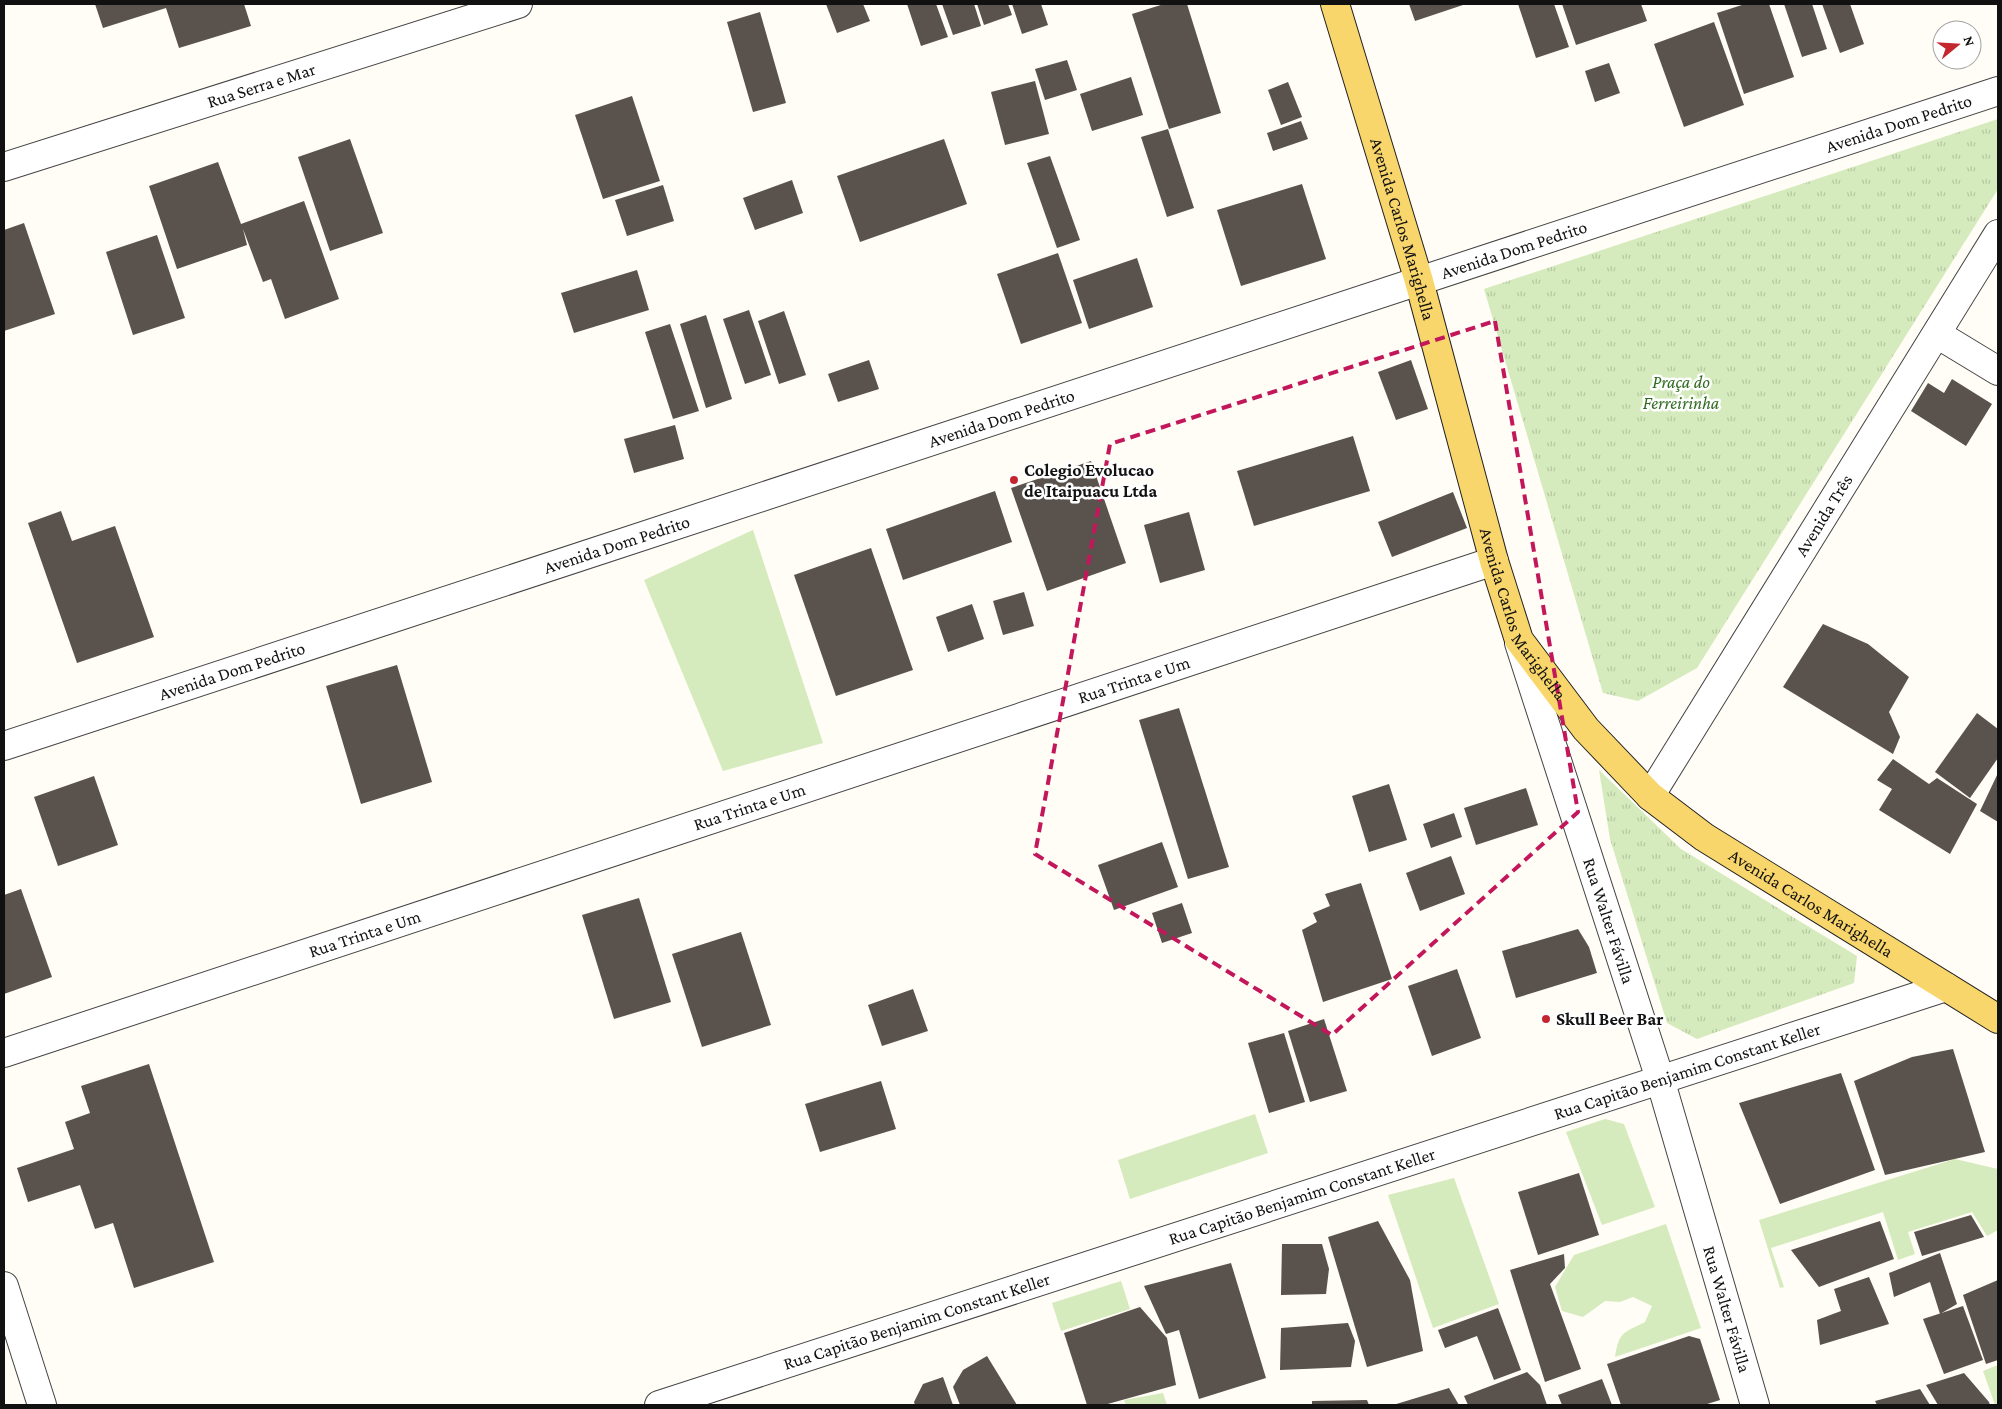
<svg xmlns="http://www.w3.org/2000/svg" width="2002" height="1409" font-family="'Crimson Pro',serif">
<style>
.grass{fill:#d5ebbd}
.park{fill:url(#park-tufts)}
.building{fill:#5a524d}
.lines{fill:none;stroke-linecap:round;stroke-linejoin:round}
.minor-casing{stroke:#444;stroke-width:30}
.tertiary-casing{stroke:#444;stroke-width:30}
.primary-casing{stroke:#222;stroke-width:30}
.minor{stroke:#fff;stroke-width:28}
.tertiary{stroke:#fff;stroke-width:28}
.primary{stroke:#f9d66b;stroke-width:28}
.marked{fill:none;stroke:#c2185b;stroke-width:4;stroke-dasharray:10 6;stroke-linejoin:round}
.poi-dot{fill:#c4262e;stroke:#fff;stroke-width:2}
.labels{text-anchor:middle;stroke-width:5;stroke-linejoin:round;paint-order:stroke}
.street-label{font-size:18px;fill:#111;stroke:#fff}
.park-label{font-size:18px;font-style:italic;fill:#2f6b1f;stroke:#fff}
.poi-label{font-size:18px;font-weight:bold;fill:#111;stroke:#fff;text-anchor:start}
</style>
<defs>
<pattern id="park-tufts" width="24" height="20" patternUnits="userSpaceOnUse" patternTransform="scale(1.25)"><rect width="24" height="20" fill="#d5ebbd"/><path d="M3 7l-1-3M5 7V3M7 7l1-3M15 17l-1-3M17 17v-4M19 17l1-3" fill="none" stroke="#b6c8a1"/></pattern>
</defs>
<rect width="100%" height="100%" fill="#fffdf5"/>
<g class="grass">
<path d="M 753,530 L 823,743 L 723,771 L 644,580 Z"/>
<path d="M 1255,1114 L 1268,1153 L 1130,1199 L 1118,1160 Z"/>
<path d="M 1605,1119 L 1624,1124 L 1655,1207 L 1602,1225 L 1566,1132 Z"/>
<path d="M 1955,1159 L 1998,1169 L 1998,1230 L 1987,1236 L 1972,1212 L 1908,1232 L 1915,1254 L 1898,1260 L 1883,1212 L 1771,1248 L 1784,1287 L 1780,1288 L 1759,1220 Z"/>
<path d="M 1454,1178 L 1499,1304 L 1433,1328 L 1388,1195 Z"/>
<path d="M 1666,1224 L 1701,1328 L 1615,1357 C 1619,1332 1623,1333 1645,1322 L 1652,1306 L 1633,1297 L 1620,1302 L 1605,1301 L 1583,1317 L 1562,1311 L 1555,1287 L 1574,1255 Z"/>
<path d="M 1121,1281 L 1130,1309 L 1061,1331 L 1052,1303 Z"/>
<path d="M 1998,1365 L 1998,1405 L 1995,1405 L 1983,1371 Z"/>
<path d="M 1163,1393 L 1167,1405 L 1126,1405 L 1124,1400 Z"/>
</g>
<g class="park">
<path d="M 1998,119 L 1998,189 L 1697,668 L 1638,701 L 1603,693 L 1484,289 Z"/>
<path d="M 1599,770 L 1681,849 L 1857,956 L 1854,983 L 1697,1039 L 1667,1023 L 1610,839 Z"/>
</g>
<g class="building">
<path d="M 95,4 L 244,4 L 251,26 L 179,48 L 166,8 L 103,28 Z"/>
<path d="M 826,4 L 863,4 L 870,21 L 837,33 Z"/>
<path d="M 907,4 L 936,4 L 948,37 L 921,46 Z"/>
<path d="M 942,4 L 974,4 L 981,26 L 953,35 Z"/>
<path d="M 977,4 L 1008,4 L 1012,15 L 984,25 Z"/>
<path d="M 1012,4 L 1041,4 L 1048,25 L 1022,34 Z"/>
<path d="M 1164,4 L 1187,4 L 1221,113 L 1169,129 L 1132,14 Z"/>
<path d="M 1409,4 L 1466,4 L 1415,21 Z"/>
<path d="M 1518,4 L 1554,4 L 1569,47 L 1536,58 Z"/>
<path d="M 1562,4 L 1641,4 L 1647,21 L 1576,45 Z"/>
<path d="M 1745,4 L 1769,4 L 1794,77 L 1744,94 L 1717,13 Z"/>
<path d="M 1784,4 L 1812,4 L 1827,49 L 1802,57 Z"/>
<path d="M 1822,4 L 1850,4 L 1864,44 L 1840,53 Z"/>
<path d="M 760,12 L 786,103 L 753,112 L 727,22 Z"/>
<path d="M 1714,22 L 1744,105 L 1684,127 L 1654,44 Z"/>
<path d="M 1067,60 L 1077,90 L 1045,100 L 1035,69 Z"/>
<path d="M 1609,63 L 1620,93 L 1595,102 L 1585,71 Z"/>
<path d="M 1131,77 L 1143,115 L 1092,131 L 1080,94 Z"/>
<path d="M 1035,81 L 1049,134 L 1005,145 L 991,92 Z"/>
<path d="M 1288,82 L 1302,117 L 1281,125 L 1268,90 Z"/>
<path d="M 632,96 L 660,181 L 603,199 L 575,115 Z"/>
<path d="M 1301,121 L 1308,139 L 1273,151 L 1267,133 Z"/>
<path d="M 1168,129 L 1194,208 L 1167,217 L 1141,137 Z"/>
<path d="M 350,139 L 383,233 L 330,251 L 298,157 Z"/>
<path d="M 944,139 L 967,204 L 860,242 L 837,176 Z"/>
<path d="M 1050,156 L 1080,240 L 1057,248 L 1027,163 Z"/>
<path d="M 218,162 L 241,224 L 304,201 L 339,299 L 285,319 L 271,279 L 263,282 L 243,229 L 247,245 L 177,269 L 149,186 Z"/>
<path d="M 792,180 L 803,213 L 755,230 L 743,198 Z"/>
<path d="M 1302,184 L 1326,259 L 1241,286 L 1217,210 Z"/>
<path d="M 663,185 L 674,221 L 627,236 L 615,200 Z"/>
<path d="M 24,223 L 55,314 L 4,331 L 4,230 Z"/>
<path d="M 157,235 L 185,318 L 133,335 L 106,252 Z"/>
<path d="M 1058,253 L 1082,323 L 1021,344 L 997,274 Z"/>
<path d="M 1137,258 L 1153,307 L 1089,329 L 1073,280 Z"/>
<path d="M 637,270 L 649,310 L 574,333 L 561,293 Z"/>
<path d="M 749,310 L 771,375 L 745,384 L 723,319 Z"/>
<path d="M 784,311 L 806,375 L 779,384 L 758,321 Z"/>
<path d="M 706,315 L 732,399 L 706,408 L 680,324 Z"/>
<path d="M 670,324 L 699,411 L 673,419 L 645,332 Z"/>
<path d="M 869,360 L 879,389 L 838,402 L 828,374 Z"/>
<path d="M 1411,360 L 1428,409 L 1396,420 L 1378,372 Z"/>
<path d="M 1952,379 L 1992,404 L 1966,446 L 1911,411 L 1928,383 L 1944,393 Z"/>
<path d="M 675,425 L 684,459 L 634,473 L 624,439 Z"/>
<path d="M 1353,436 L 1370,491 L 1254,526 L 1237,471 Z"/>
<path d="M 1091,461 L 1126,563 L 1047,591 L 1011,488 Z"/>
<path d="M 995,491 L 1012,542 L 903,580 L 886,529 Z"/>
<path d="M 1453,492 L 1467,528 L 1392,557 L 1378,522 Z"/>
<path d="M 61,511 L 72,541 L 115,526 L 154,637 L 77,663 L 28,523 Z"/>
<path d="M 1189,512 L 1205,570 L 1160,583 L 1144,525 Z"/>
<path d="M 871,548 L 913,670 L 836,696 L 794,575 Z"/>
<path d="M 1024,592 L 1034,626 L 1003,635 L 993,601 Z"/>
<path d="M 972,604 L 984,639 L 948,652 L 936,617 Z"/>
<path d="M 1823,624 L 1868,644 L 1909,677 L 1889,712 L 1900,737 L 1893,754 L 1783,687 Z"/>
<path d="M 397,665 L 432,782 L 361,804 L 326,686 Z"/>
<path d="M 1179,708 L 1229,867 L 1188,879 L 1139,720 Z"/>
<path d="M 1977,713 L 1998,729 L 1998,758 L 1970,798 L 1935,772 Z"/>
<path d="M 1893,759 L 1929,784 L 1937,778 L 1977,804 L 1950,854 L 1879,810 L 1892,789 L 1877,780 Z"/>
<path d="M 1998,773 L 1998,822 L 1980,811 Z"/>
<path d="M 94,776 L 118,845 L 58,866 L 34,797 Z"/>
<path d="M 1389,784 L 1407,840 L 1369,852 L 1352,796 Z"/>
<path d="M 1526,788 L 1538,825 L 1476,845 L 1464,808 Z"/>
<path d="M 1454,813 L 1462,837 L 1431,848 L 1423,824 Z"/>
<path d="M 1162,842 L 1178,887 L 1114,910 L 1098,865 Z"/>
<path d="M 1451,856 L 1465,894 L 1420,911 L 1406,873 Z"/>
<path d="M 1361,883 L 1392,979 L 1323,1002 L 1302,930 L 1317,922 L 1313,913 L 1330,906 L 1325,894 Z"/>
<path d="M 21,889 L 52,977 L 4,994 L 4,895 Z"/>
<path d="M 639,898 L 671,1002 L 614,1019 L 582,915 Z"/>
<path d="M 1182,903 L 1192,933 L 1162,943 L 1152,913 Z"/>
<path d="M 1578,929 L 1589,947 L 1597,973 L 1516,998 L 1502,951 Z"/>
<path d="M 741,932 L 771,1025 L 702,1047 L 672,954 Z"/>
<path d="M 1457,969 L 1481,1038 L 1432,1056 L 1408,986 Z"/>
<path d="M 913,989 L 928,1031 L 882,1046 L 868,1005 Z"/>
<path d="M 1324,1019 L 1347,1091 L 1310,1102 L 1288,1031 Z"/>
<path d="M 1284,1033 L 1305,1102 L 1269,1113 L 1248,1043 Z"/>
<path d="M 1953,1049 L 1985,1152 L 1885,1175 L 1854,1081 L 1912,1057 Z"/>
<path d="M 149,1064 L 214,1262 L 134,1288 L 113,1223 L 95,1229 L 80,1185 L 28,1202 L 17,1168 L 74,1149 L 65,1122 L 90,1113 L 81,1086 Z"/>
<path d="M 1841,1073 L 1875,1170 L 1780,1204 L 1739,1103 Z"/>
<path d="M 881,1081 L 896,1129 L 820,1152 L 805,1104 Z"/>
<path d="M 1579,1173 L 1599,1235 L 1538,1255 L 1518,1192 Z"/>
<path d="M 1971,1215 L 1984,1237 L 1922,1256 L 1914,1232 Z"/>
<path d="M 1378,1221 L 1410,1280 L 1423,1351 L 1367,1367 L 1328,1237 Z"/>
<path d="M 1880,1221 L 1894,1259 L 1819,1287 L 1791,1250 Z"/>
<path d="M 1282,1244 L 1322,1244 L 1329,1269 L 1326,1294 L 1281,1295 Z"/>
<path d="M 1940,1253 L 1957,1304 L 1940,1314 L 1930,1282 L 1894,1297 L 1889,1273 Z"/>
<path d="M 1564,1254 L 1565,1268 L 1550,1284 L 1581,1369 L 1545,1382 L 1510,1270 Z"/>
<path d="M 1231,1263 L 1266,1378 L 1199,1399 L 1179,1330 L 1166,1334 L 1144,1286 Z"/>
<path d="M 1869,1277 L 1889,1324 L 1820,1345 L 1817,1320 L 1841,1311 L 1834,1289 Z"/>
<path d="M 1998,1280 L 1998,1360 L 1986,1364 L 1963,1295 Z"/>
<path d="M 1963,1306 L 1983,1360 L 1944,1374 L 1923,1319 Z"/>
<path d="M 1140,1307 L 1167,1338 L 1176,1385 L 1104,1405 L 1087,1405 L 1064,1333 Z"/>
<path d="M 1498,1308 L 1521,1370 L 1494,1380 L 1477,1336 L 1445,1348 L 1438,1330 Z"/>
<path d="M 1348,1323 L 1355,1341 L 1351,1367 L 1280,1370 L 1281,1328 Z"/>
<path d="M 1689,1336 L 1700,1339 L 1720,1400 L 1704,1405 L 1621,1405 L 1607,1364 Z"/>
<path d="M 987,1356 L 1017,1405 L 960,1405 L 953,1387 L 963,1370 Z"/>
<path d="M 1527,1372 L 1540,1385 L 1547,1405 L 1468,1405 L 1464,1396 Z"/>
<path d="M 1964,1373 L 1989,1402 L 1990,1405 L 1938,1405 L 1926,1385 Z"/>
<path d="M 943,1377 L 953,1405 L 915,1405 L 914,1402 L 923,1384 Z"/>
<path d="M 1602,1379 L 1612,1405 L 1562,1405 L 1558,1395 Z"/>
<path d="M 1449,1388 L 1459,1405 L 1393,1405 Z"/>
<path d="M 1920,1389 L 1930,1405 L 1877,1405 L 1875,1401 Z"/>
<path d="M 1367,1400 L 1369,1405 L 1312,1405 L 1312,1401 Z"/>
</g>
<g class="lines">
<defs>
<g id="minor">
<path id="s1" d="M 4,167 L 518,4"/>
<path d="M 1937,334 L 1998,371"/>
<path id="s2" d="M 1519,643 L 1660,1079 L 1755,1405"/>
<path id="s3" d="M 4,746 L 1419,281"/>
<path id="s4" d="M 4,1053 L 1494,561"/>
<path id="s5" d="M 659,1405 L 1946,987"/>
</g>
<g id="tertiary">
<path id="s6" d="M 1419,281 L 1998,91"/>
<path id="s7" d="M 1650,796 L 1998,234"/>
<path d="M 4,1286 L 42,1405"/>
</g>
<g id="primary">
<path id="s8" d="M 1335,4 L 1419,281 L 1494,561 L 1519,640 L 1586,729 L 1650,796 L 1704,837 L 1998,1019"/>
</g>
</defs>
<use href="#minor" class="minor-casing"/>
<use href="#tertiary" class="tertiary-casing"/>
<use href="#primary" class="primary-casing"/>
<use href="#minor" class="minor"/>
<use href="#tertiary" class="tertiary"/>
<use href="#primary" class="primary"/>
</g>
<path class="marked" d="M 1495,321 L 1578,812 L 1332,1035 L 1035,854 L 1110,444 Z"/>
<g class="poi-dot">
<circle cx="1014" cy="480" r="5"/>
<circle cx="1546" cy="1019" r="5"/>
</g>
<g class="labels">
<g class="street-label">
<text dy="6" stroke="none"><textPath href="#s1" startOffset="270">Rua Serra e Mar</textPath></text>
<text dy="6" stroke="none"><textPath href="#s6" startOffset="505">Avenida Dom Pedrito</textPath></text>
<text dy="6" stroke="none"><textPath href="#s8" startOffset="235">Avenida Carlos Marighella</textPath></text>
<text dy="6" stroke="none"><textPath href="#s6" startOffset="100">Avenida Dom Pedrito</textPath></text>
<text dy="6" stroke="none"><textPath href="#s3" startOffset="1050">Avenida Dom Pedrito</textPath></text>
<text dy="6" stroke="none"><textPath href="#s7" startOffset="330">Avenida Três</textPath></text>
<text dy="6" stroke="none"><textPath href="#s3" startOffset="645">Avenida Dom Pedrito</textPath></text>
<text dy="6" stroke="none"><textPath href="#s8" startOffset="640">Avenida Carlos Marighella</textPath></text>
<text dy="6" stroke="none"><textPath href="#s3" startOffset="240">Avenida Dom Pedrito</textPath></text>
<text dy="6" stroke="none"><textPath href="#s4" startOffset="1190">Rua Trinta e Um</textPath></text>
<text dy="6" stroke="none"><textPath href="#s4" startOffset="785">Rua Trinta e Um</textPath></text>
<text dy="6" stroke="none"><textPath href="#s8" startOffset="1060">Avenida Carlos Marighella</textPath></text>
<text dy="6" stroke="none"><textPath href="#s2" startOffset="292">Rua Walter Fávilla</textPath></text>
<text dy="6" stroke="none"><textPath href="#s4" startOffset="380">Rua Trinta e Um</textPath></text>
<text dy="6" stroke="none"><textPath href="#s5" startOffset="1081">Rua Capitão Benjamim Constant Keller</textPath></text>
<text dy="6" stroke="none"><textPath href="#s5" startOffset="676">Rua Capitão Benjamim Constant Keller</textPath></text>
<text dy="6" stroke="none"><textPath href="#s2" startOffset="698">Rua Walter Fávilla</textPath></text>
<text dy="6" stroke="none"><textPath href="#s5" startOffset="271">Rua Capitão Benjamim Constant Keller</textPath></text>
</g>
<g class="park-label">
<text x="1681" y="388">Praça do<tspan x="1681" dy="21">Ferreirinha</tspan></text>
</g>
<g class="poi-label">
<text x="1024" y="476">Colegio Evolucao<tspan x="1024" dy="21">de Itaipuacu Ltda</tspan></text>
<text x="1556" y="1025">Skull Beer Bar</text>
</g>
</g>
<rect width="2002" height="1409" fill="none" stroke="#111111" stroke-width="10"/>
<g transform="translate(1957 45) rotate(72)"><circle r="24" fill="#ffffff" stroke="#a0a0a0"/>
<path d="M0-4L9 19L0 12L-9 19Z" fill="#c4262e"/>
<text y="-8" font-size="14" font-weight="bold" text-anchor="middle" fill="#111111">N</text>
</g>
</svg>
